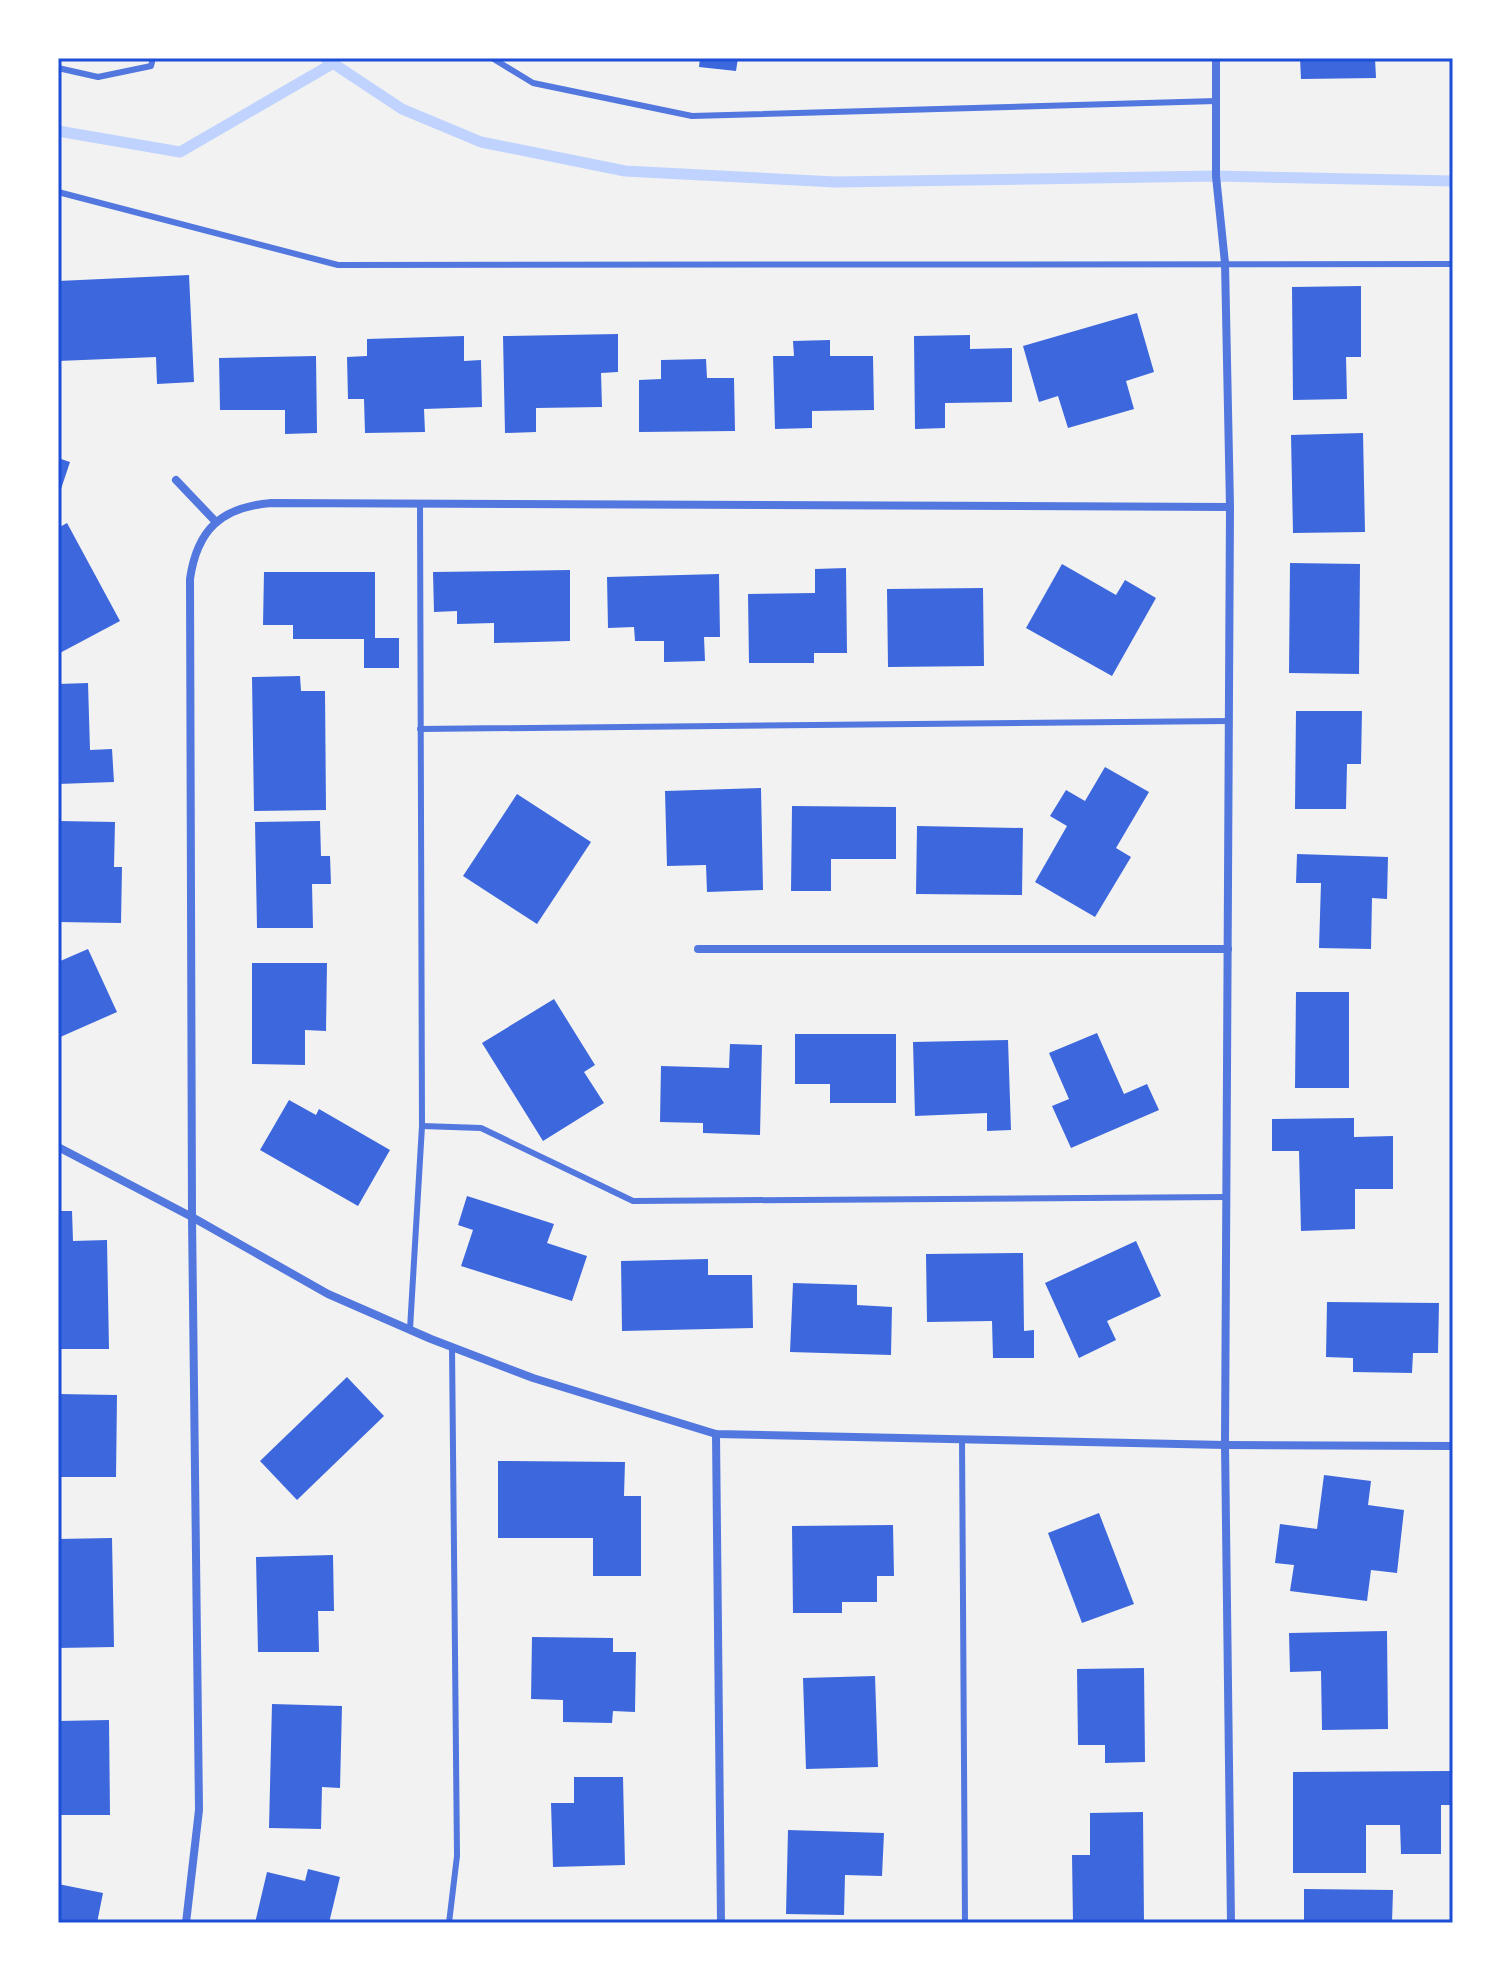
<svg xmlns="http://www.w3.org/2000/svg" width="1511" height="1981" font-family="Montserrat,sans-serif">
<style>
.lines{fill:none;stroke-linecap:round;stroke-linejoin:round}
.stream{stroke:#bfd3fe;stroke-width:11}
.building{fill:#3d67dc}
.service{stroke:#5277de;stroke-width:6}
.minor{stroke:#5277de;stroke-width:8}
.neatline{fill:none;stroke:#1d4ed8;stroke-width:3}
</style>
<rect width="100%" height="100%" fill="#f2f2f2"/>
<g class="lines">
<g class="stream">
<path d="M 325,58 L 402,109 L 481,142 L 625,171 L 836,182 L 1216,176 L 1453,181"/>
<path d="M 58,131 L 180,152 L 332,64"/>
</g>
</g>
<g class="building">
<path d="M 700,58 L 738,58 L 736,71 L 699,67 Z"/>
<path d="M 1300,58 L 1375,58 L 1376,78 L 1301,79 Z"/>
<path d="M 189,275 L 194,382 L 157,384 L 156,357 L 58,361 L 58,281 Z"/>
<path d="M 1361,286 L 1361,357 L 1346,357 L 1347,399 L 1293,400 L 1292,287 Z"/>
<path d="M 1137,313 L 1154,372 L 1126,381 L 1134,409 L 1068,428 L 1058,396 L 1039,402 L 1023,346 Z"/>
<path d="M 618,334 L 618,372 L 601,373 L 602,407 L 536,408 L 536,432 L 505,433 L 503,336 Z"/>
<path d="M 970,335 L 970,349 L 1012,348 L 1012,402 L 945,403 L 945,428 L 915,429 L 914,336 Z"/>
<path d="M 464,336 L 464,361 L 481,360 L 482,407 L 424,409 L 425,432 L 365,433 L 364,399 L 348,399 L 347,357 L 367,356 L 367,339 Z"/>
<path d="M 830,340 L 830,356 L 873,356 L 874,410 L 812,411 L 812,428 L 775,429 L 773,356 L 794,356 L 793,341 Z"/>
<path d="M 316,356 L 317,433 L 285,434 L 285,410 L 220,410 L 219,358 Z"/>
<path d="M 706,359 L 707,378 L 734,378 L 735,431 L 639,432 L 639,380 L 661,379 L 661,360 Z"/>
<path d="M 1363,433 L 1365,532 L 1293,533 L 1291,435 Z"/>
<path d="M 58,458 L 70,462 L 59,495 L 58,495 Z"/>
<path d="M 67,523 L 120,621 L 58,654 L 58,528 Z"/>
<path d="M 1290,563 L 1360,564 L 1359,674 L 1289,673 Z"/>
<path d="M 1062,564 L 1116,595 L 1125,580 L 1156,598 L 1112,676 L 1026,628 Z"/>
<path d="M 846,568 L 847,653 L 814,653 L 814,663 L 749,663 L 748,594 L 815,593 L 815,569 Z"/>
<path d="M 570,570 L 570,641 L 494,643 L 494,623 L 457,624 L 457,611 L 434,612 L 433,572 Z"/>
<path d="M 264,572 L 375,572 L 375,638 L 399,638 L 399,668 L 364,668 L 364,639 L 293,639 L 293,625 L 263,625 Z"/>
<path d="M 719,574 L 720,637 L 704,637 L 705,661 L 664,662 L 664,641 L 635,641 L 634,627 L 608,628 L 607,577 Z"/>
<path d="M 983,588 L 984,666 L 888,667 L 887,589 Z"/>
<path d="M 300,676 L 301,691 L 325,691 L 326,810 L 254,811 L 252,677 Z"/>
<path d="M 88,683 L 90,750 L 112,749 L 114,782 L 58,784 L 58,684 Z"/>
<path d="M 1296,711 L 1362,711 L 1361,764 L 1347,764 L 1346,809 L 1295,809 Z"/>
<path d="M 1105,767 L 1149,792 L 1116,848 L 1131,857 L 1095,917 L 1035,882 L 1067,826 L 1050,816 L 1066,790 L 1085,801 Z"/>
<path d="M 761,788 L 763,890 L 707,892 L 706,865 L 667,866 L 665,791 Z"/>
<path d="M 517,794 L 591,842 L 537,924 L 463,876 Z"/>
<path d="M 792,806 L 896,807 L 896,859 L 831,859 L 831,891 L 791,891 Z"/>
<path d="M 58,821 L 115,822 L 114,867 L 122,867 L 121,923 L 58,922 Z"/>
<path d="M 320,821 L 321,856 L 330,856 L 331,884 L 312,884 L 313,928 L 257,928 L 255,822 Z"/>
<path d="M 917,826 L 1023,828 L 1022,895 L 916,894 Z"/>
<path d="M 1297,854 L 1388,857 L 1387,899 L 1372,898 L 1371,949 L 1319,948 L 1321,883 L 1296,883 Z"/>
<path d="M 88,949 L 117,1012 L 58,1038 L 58,962 Z"/>
<path d="M 252,963 L 327,963 L 326,1031 L 305,1030 L 305,1065 L 252,1064 Z"/>
<path d="M 1296,992 L 1349,992 L 1349,1088 L 1295,1088 Z"/>
<path d="M 554,999 L 595,1065 L 584,1072 L 604,1103 L 543,1141 L 482,1043 Z"/>
<path d="M 1097,1033 L 1124,1094 L 1147,1084 L 1159,1110 L 1071,1148 L 1052,1106 L 1069,1099 L 1049,1053 Z"/>
<path d="M 795,1034 L 896,1034 L 896,1103 L 830,1103 L 830,1084 L 795,1084 Z"/>
<path d="M 1008,1040 L 1011,1130 L 987,1131 L 987,1113 L 915,1116 L 913,1042 Z"/>
<path d="M 730,1044 L 762,1045 L 760,1135 L 703,1133 L 703,1123 L 660,1122 L 661,1066 L 729,1068 Z"/>
<path d="M 289,1100 L 316,1115 L 319,1109 L 390,1150 L 358,1206 L 260,1150 Z"/>
<path d="M 1354,1118 L 1354,1137 L 1393,1136 L 1393,1189 L 1355,1189 L 1355,1229 L 1301,1231 L 1299,1151 L 1272,1151 L 1272,1119 Z"/>
<path d="M 467,1196 L 554,1224 L 547,1243 L 587,1256 L 572,1301 L 461,1266 L 473,1230 L 458,1225 Z"/>
<path d="M 58,1211 L 72,1211 L 73,1241 L 107,1240 L 109,1349 L 58,1349 Z"/>
<path d="M 1136,1241 L 1161,1296 L 1107,1321 L 1116,1340 L 1079,1358 L 1045,1283 Z"/>
<path d="M 1023,1253 L 1024,1331 L 1034,1330 L 1034,1358 L 993,1358 L 992,1321 L 927,1322 L 926,1254 Z"/>
<path d="M 708,1259 L 708,1275 L 752,1275 L 753,1328 L 622,1331 L 621,1261 Z"/>
<path d="M 793,1283 L 857,1285 L 857,1305 L 892,1307 L 891,1355 L 790,1352 Z"/>
<path d="M 1327,1302 L 1439,1303 L 1438,1353 L 1413,1353 L 1412,1373 L 1353,1372 L 1353,1358 L 1326,1357 Z"/>
<path d="M 347,1377 L 384,1416 L 297,1500 L 260,1461 Z"/>
<path d="M 58,1394 L 117,1395 L 116,1477 L 58,1477 Z"/>
<path d="M 498,1461 L 625,1462 L 624,1496 L 641,1496 L 641,1576 L 593,1576 L 593,1538 L 498,1538 Z"/>
<path d="M 1324,1475 L 1371,1481 L 1368,1505 L 1404,1510 L 1397,1573 L 1371,1570 L 1367,1601 L 1290,1591 L 1294,1565 L 1275,1563 L 1280,1524 L 1317,1529 Z"/>
<path d="M 1099,1513 L 1134,1604 L 1082,1623 L 1048,1533 Z"/>
<path d="M 893,1525 L 894,1576 L 877,1576 L 877,1602 L 842,1602 L 842,1613 L 793,1613 L 792,1526 Z"/>
<path d="M 112,1538 L 114,1647 L 58,1648 L 58,1539 Z"/>
<path d="M 333,1555 L 334,1611 L 318,1611 L 319,1652 L 258,1652 L 256,1557 Z"/>
<path d="M 1387,1631 L 1388,1729 L 1322,1730 L 1321,1671 L 1290,1672 L 1289,1633 Z"/>
<path d="M 532,1637 L 613,1638 L 613,1652 L 636,1652 L 635,1712 L 613,1711 L 612,1723 L 563,1722 L 563,1700 L 531,1699 Z"/>
<path d="M 1144,1668 L 1145,1762 L 1105,1763 L 1105,1745 L 1078,1745 L 1077,1669 Z"/>
<path d="M 875,1676 L 878,1767 L 806,1769 L 803,1678 Z"/>
<path d="M 272,1704 L 342,1706 L 340,1788 L 322,1787 L 321,1829 L 269,1828 Z"/>
<path d="M 109,1720 L 110,1815 L 58,1815 L 58,1721 Z"/>
<path d="M 1451,1771 L 1451,1805 L 1441,1805 L 1441,1854 L 1401,1854 L 1400,1825 L 1366,1825 L 1366,1873 L 1293,1873 L 1293,1772 Z"/>
<path d="M 574,1777 L 623,1777 L 625,1865 L 553,1867 L 551,1803 L 574,1803 Z"/>
<path d="M 1143,1812 L 1144,1923 L 1073,1923 L 1072,1855 L 1090,1855 L 1090,1813 Z"/>
<path d="M 788,1830 L 884,1833 L 882,1876 L 845,1875 L 844,1915 L 786,1914 Z"/>
<path d="M 308,1869 L 340,1877 L 329,1923 L 255,1923 L 267,1872 L 305,1881 Z"/>
<path d="M 58,1884 L 103,1893 L 97,1923 L 58,1923 Z"/>
<path d="M 1304,1889 L 1393,1890 L 1392,1923 L 1304,1923 Z"/>
</g>
<g class="lines">
<g class="service">
<path d="M 492,58 L 533,83 L 692,116 L 1216,101"/>
<path d="M 58,68 L 98,77 L 151,66 L 153,58"/>
<path d="M 58,192 L 338,265 L 1453,264"/>
<path d="M 420,729 L 1229,721"/>
<path d="M 422,1126 L 481,1128 L 633,1201 L 1226,1197"/>
<path d="M 410,1329 L 422,1126 L 420,503"/>
<path d="M 962,1439 L 965,1923"/>
<path d="M 449,1923 L 457,1856 L 452,1347"/>
</g>
<g class="minor">
<path d="M 1216,58 L 1216,176 L 1225,263 L 1230,507 L 1225,1445 L 1231,1923"/>
<path d="M 176,480 L 216,522"/>
<path d="M 698,949 L 1228,949"/>
<path d="M 58,1147 L 192,1217 L 328,1294 L 431,1339 L 533,1378 L 716,1434 L 1225,1445 L 1453,1446"/>
<path d="M 716,1434 L 721,1923"/>
<path d="M 186,1923 L 199,1810 L 192,1217 L 190,579 C 197,530 221,507 271,503 L 1230,507"/>
</g>
</g>
<rect width="1511" height="1981" fill="none" stroke="#ffffff" stroke-width="120"/>
<rect x="60" y="60" width="1391" height="1861" class="neatline"/>
</svg>
